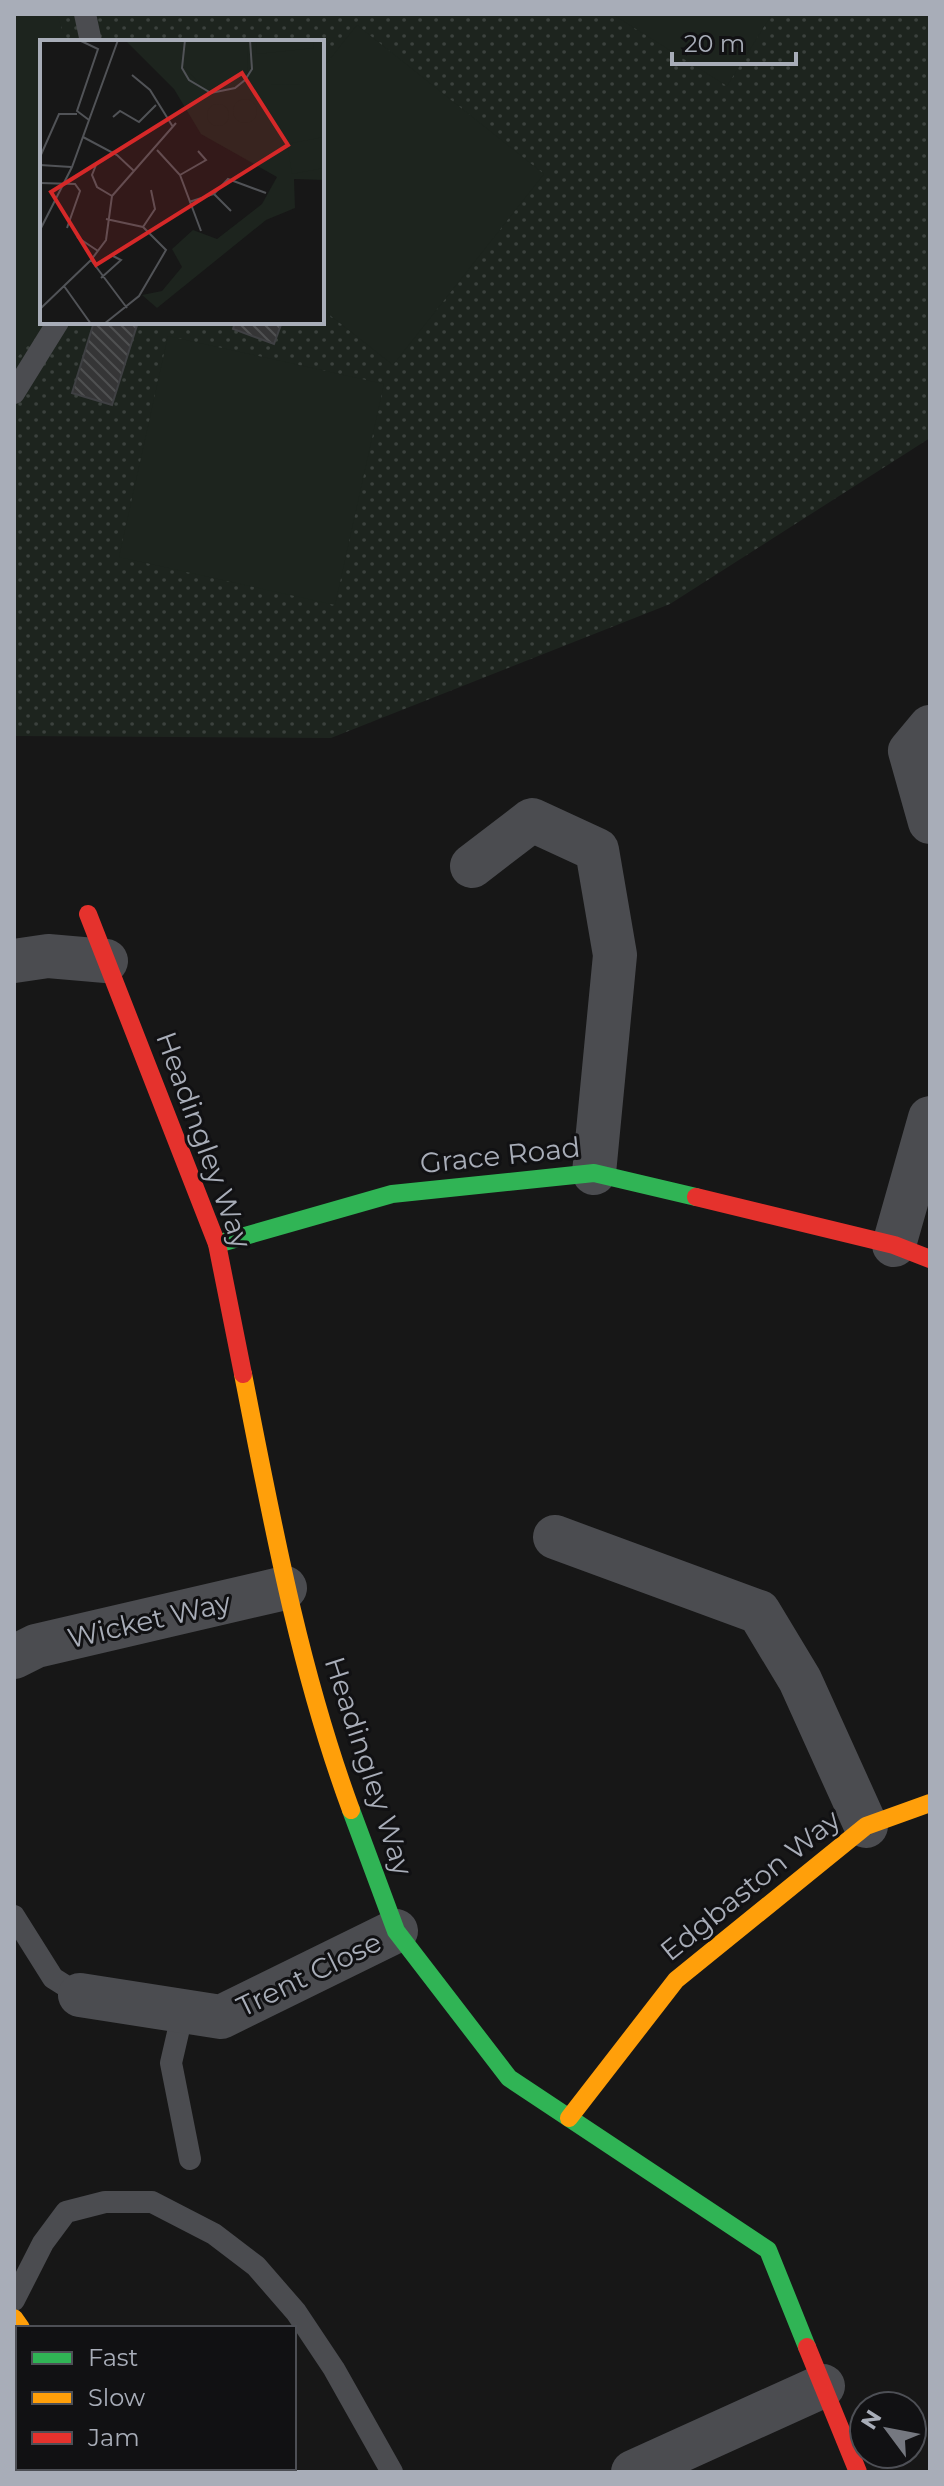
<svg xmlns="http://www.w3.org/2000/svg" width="944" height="2486" font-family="Montserrat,sans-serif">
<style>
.grass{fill:url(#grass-dots);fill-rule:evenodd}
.pitch{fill:#1d241e}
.building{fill:url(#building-back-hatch);stroke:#3f4043;stroke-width:2}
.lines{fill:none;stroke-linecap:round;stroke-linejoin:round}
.lane{stroke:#4b4c50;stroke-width:22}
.street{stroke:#4b4c50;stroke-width:44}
.fast{stroke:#30b455;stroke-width:18}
.slow{stroke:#ff9f0a;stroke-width:18}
.jam{stroke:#e5322d;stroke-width:18}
.labels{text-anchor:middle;stroke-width:6;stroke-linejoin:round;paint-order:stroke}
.street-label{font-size:28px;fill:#a8adb8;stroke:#111113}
.inset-road{fill:none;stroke:#515357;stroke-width:2}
.view{fill:#d62828;fill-opacity:0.15;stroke:#d62828;stroke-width:4}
.inset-edge{fill:none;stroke:#a8adb8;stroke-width:4}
</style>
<defs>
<pattern id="grass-dots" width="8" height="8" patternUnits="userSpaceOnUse" patternTransform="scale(2)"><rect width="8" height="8" fill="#1d241e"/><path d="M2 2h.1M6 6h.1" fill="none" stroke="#3b413d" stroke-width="1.8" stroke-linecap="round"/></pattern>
<pattern id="building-back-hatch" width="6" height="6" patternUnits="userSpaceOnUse" patternTransform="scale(2)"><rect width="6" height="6" fill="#353536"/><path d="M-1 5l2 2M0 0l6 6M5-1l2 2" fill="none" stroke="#4f5051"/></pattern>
</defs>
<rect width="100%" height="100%" fill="#171717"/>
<path class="grass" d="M 14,14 L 930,14 L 930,438 L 670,604 L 331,738 L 14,736 ZM 42,42 L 322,42 L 322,322 L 42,322 Z"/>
<g class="pitch">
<path d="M 14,14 L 57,14 L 66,42 L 42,42 L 42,315 L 34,338 L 14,361 Z"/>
<path d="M 612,14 L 772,14 L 727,86 Z"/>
<path d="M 357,25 L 544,174 L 393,365 L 322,309 L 322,69 Z"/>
<path d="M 168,336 L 384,384 L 335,605 L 119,557 Z"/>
</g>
<g class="building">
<path d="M 94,322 L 138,322 L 112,405 L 72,393 Z"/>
<path d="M 235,322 L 282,322 L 274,344 L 233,329 Z"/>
</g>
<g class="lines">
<g class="lane">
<path d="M 85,14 L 91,42"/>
<path d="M 14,393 L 58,322"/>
<path d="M 14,1916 L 53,1978 L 80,1995"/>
<path d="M 183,2011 L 171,2063 L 190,2159"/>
<path d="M 14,2300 L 43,2243 L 66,2212 L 105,2202 L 152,2202 L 214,2234 L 256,2266 L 296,2312 L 334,2369 L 392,2472"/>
</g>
<g class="street">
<path d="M 930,727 L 910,751 L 930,822"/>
<path d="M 472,866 L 532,820 L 597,850 L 615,955 L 594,1173"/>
<path d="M 14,961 L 48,956 L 106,961"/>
<path d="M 894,1245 L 930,1118"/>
<path d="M 555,1537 L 759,1612 L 800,1680 L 866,1826"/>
<path d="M 14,1657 L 36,1646 L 285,1588"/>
<path d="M 80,1995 L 221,2017 L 396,1931"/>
<path d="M 633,2472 L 823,2386"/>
</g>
<g class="fast">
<path d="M 217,1244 L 392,1194 L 594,1173 L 696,1197"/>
<path d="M 351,1810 L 396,1931 L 509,2078 L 768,2250 L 807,2347"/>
<path d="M 118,2468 L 121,2472"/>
</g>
<g class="slow">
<path d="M 243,1374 C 272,1521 299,1669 351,1810"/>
<path d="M 569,2118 L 676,1980 L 866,1826 L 930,1803"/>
<path d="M 14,2318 L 21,2328"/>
</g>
<g class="jam">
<path d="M 88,914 L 217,1244 L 243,1374"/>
<path d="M 696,1197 L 894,1245 L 930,1259"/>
<path d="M 807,2347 L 858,2472"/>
</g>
</g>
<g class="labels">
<g class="street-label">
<text transform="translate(204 1140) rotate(70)" y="10">Headingley Way</text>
<text transform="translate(500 1155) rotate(-6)" y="10">Grace Road</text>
<text transform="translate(149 1620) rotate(-13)" y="10">Wicket Way</text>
<text transform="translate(369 1766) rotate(72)" y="10">Headingley Way</text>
<text transform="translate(750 1885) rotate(-39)" y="10">Edgbaston Way</text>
<text transform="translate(309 1974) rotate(-26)" y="10">Trent Close</text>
</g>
</g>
<g transform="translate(40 40)">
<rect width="284" height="284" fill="#171717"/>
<path d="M 85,0 L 284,2 L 284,140 L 254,139 L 255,168 L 226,180 L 117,268 L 102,255 L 122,251 L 142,227 L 132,209 L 153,190 L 177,199 L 222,164 L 237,137 L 161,94 L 134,49 Z" fill="#1d241e"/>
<path d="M 146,0 L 208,0 L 207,34 L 189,49 L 166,50 L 143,26 ZM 216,0 L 273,0 L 274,8 L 217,14 ZM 231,44 L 260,45 L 260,93 L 231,93 ZM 262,47 L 284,47 L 284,87 L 262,87 ZM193 71a12 12 0 1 1 24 0a12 12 0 1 1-24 0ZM167 75a11 11 0 1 1 22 0a11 11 0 1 1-22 0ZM 284,97 L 284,128 L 252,134 L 247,104 Z" fill="#1d241e"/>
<path class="inset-road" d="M 39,0 L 58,9 L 37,71 L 49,80M 145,0 L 142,28 L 149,40 L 171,53 L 195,48 L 205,40 L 212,29 L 210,0M 92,35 L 110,50 L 133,87M 73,77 L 80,71 L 99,82 L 116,65M 43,97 L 77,115 L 94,131M 117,110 L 140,135 L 161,191M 0,117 L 19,74 L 37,74M 0,125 L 31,127M 56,125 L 52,135 L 57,147 L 72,156M 140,135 L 166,120 L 158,111M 0,143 L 35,144 L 40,151 L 27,188M 174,154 L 191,171M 149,162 L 174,154 L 188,139 L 226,153M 103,187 L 115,169 L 111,150M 0,190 L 32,127 L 78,0M 37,197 L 58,211M 51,220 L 87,268M 61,238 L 81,220 L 73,216M 24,246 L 51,284M 0,269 L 51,220 L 66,200 L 72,156 L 136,83M 64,284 L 99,256 L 126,210 L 103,187 L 66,179"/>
<path class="view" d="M 202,33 L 248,105 L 56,225 L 11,152 Z"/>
<rect width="284" height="284" class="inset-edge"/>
</g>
<rect width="944" height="2486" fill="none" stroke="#a8adb8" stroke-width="32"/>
<rect x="16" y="2326" width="280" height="144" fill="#111113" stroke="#4d4f55" stroke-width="2"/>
<rect x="32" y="2352" width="40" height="12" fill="#30b455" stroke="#4d4f55" stroke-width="2"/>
<text x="88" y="2366" font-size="24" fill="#a8adb8">Fast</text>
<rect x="32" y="2392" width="40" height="12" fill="#ff9f0a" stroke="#4d4f55" stroke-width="2"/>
<text x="88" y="2406" font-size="24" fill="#a8adb8">Slow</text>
<rect x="32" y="2432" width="40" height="12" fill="#e5322d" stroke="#4d4f55" stroke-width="2"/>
<text x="88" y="2446" font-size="24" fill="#a8adb8">Jam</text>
<g transform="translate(888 2430) rotate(302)"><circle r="38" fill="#111113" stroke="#4d4f55" stroke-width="2"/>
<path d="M0-6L14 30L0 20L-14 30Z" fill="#757880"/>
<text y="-12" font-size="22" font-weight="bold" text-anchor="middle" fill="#a8adb8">N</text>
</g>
<path d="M672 52v12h124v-12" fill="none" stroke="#a8adb8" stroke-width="4"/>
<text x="684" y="52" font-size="24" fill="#a8adb8" stroke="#111113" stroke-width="6" paint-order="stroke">20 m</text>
</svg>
